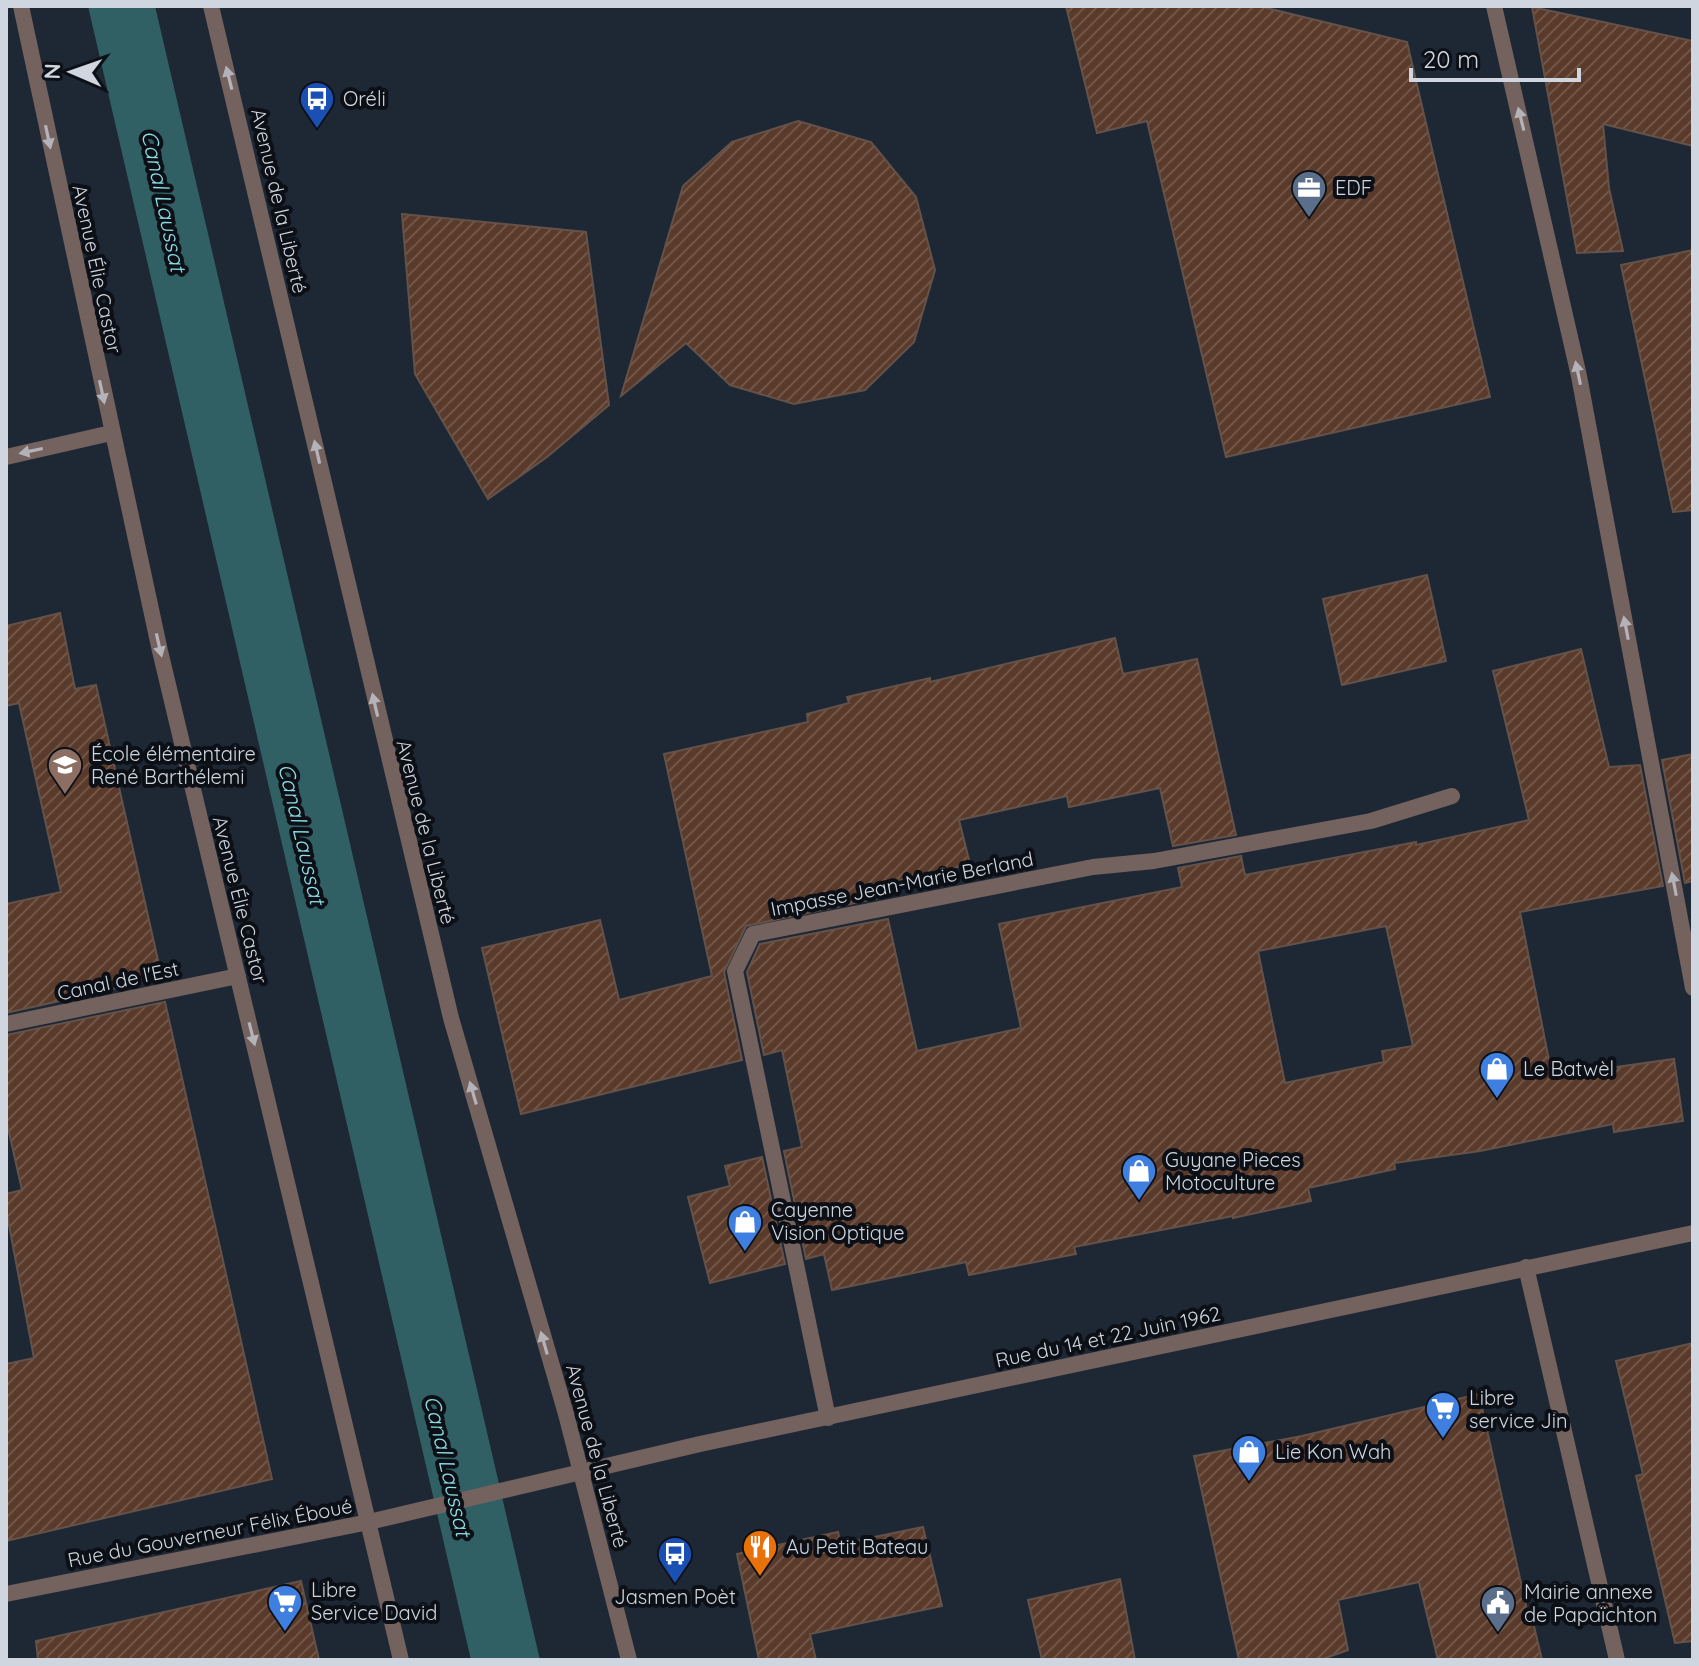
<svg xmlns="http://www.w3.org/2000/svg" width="1699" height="1666" font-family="Quicksand,sans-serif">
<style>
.water{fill:#305f64}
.building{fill:url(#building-hatch);stroke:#645249;stroke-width:2;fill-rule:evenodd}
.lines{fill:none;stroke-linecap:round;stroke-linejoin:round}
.pedestrian{stroke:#74625f;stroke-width:16}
.minor{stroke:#74625f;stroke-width:16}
.tertiary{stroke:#74625f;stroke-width:16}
.oneway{fill:#b4b3b9}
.labels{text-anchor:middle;stroke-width:8;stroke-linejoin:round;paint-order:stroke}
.poi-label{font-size:20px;fill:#d0d6df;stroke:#0c1016;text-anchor:start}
.street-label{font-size:20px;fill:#d0d6df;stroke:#0c1016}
.water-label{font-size:22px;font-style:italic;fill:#8bdee6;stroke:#0c1016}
</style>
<defs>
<pattern id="building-hatch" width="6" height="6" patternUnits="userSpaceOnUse" patternTransform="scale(2)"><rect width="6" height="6" fill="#5a3a2a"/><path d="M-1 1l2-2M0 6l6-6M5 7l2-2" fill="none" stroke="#715648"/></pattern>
</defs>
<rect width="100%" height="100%" fill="#1e2835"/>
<path class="water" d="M 88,6 L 155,6 L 540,1660 L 471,1660 Z"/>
<g class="building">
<path d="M 1066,6 L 1258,6 L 1407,42 L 1490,397 L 1226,457 L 1147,121 L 1097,133 Z"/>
<path d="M 1532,7 L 1693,41 L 1693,146 L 1603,124 L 1609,188 L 1623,251 L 1577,253 Z"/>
<path d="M 798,121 L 871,142 L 916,197 L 935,270 L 914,342 L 865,390 L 794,404 L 730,385 L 686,343 L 621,396 L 683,186 L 732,142 Z"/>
<path d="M 402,214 L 586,232 L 609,405 L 547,457 L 488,499 L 415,374 Z"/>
<path d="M 1693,250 L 1693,510 L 1673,512 L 1621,265 Z"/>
<path d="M 1427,575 L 1446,661 L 1342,685 L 1323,599 Z"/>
<path d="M 60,613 L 75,689 L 96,685 L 162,978 L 6,1013 L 6,904 L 61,892 L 19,703 L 6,706 L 6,626 Z"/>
<path d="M 1115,638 L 1123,674 L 1197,659 L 1236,835 L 1173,846 L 1160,788 L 1069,807 L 1067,796 L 959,820 L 970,864 L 880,885 L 883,897 L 746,926 L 724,972 L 742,1060 L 521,1114 L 482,948 L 600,920 L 619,1000 L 712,976 L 664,754 L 808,722 L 807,714 L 849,703 L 847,697 L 930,678 L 930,682 Z"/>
<path d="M 1581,649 L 1609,767 L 1640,765 L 1663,886 L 1520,912 L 1552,1076 L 1674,1059 L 1683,1121 L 1614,1132 L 1613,1124 L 1480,1151 L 1394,1163 L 1395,1169 L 1308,1188 L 1311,1201 L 1233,1218 L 1233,1216 L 1074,1247 L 1076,1254 L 969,1275 L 966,1262 L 832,1290 L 824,1254 L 806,1259 L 784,1151 L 802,1147 L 782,1050 L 764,1055 L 747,972 L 760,944 L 888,919 L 917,1051 L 1021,1028 L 999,924 L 1182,887 L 1178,868 L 1241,856 L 1245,875 L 1416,842 L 1416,845 L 1529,820 L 1493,671 ZM 1386,926 L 1413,1046 L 1382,1051 L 1384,1062 L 1285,1083 L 1258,951 Z"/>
<path d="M 1693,754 L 1693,881 L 1685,883 L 1662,760 Z"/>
<path d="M 165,1002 L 272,1479 L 6,1541 L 6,1364 L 34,1358 L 6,1209 L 6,1194 L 22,1190 L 6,1119 L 6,1035 Z"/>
<path d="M 762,1157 L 785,1264 L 710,1283 L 688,1197 L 730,1186 L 725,1166 Z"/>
<path d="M 1693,1343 L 1693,1641 L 1675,1643 L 1636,1476 L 1643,1474 L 1616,1361 Z"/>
<path d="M 1479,1394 L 1527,1610 L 1530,1609 L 1542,1660 L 1438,1660 L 1419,1582 L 1338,1600 L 1348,1650 L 1320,1660 L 1239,1660 L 1194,1456 L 1302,1436 Z"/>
<path d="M 923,1527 L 942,1606 L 810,1634 L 816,1660 L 759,1660 L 737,1554 L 838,1532 L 841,1544 Z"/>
<path d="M 1120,1579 L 1135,1660 L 1042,1660 L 1028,1600 Z"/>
<path d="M 301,1581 L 319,1660 L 38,1660 L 36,1641 Z"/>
</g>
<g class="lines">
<path class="pedestrian" d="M 6,1024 L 238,976"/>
<g class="minor">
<path d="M 1494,6 L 1579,376 L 1693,988"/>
<path d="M 6,457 L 111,433"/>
<path d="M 1526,1267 L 1617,1660"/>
<path d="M 828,1418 L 735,971 L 753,934 L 1093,867 L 1154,861 L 1371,821 L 1452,796"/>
<path d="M 6,1594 L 369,1522"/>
</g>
<g class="tertiary">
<path d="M 21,6 L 160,651 L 401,1660"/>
<path d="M 211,6 L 451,1018 L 566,1414 L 629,1660"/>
<path d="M 369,1522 L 700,1444 L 1693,1233"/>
</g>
</g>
<defs><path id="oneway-solid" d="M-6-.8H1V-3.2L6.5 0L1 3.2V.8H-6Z" transform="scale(2)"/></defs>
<g class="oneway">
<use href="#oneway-solid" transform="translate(229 78) rotate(-104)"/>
<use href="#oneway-solid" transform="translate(1521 119) rotate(-104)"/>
<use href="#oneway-solid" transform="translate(48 137) rotate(78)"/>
<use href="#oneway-solid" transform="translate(1578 373) rotate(-102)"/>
<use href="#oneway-solid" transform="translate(102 392) rotate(78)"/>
<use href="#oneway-solid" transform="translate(31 451) rotate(168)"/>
<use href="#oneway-solid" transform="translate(317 452) rotate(-103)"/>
<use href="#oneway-solid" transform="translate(1626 628) rotate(-101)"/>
<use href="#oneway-solid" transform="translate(159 645) rotate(77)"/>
<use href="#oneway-solid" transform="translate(375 705) rotate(-103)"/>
<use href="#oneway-solid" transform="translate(1674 884) rotate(-101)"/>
<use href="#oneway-solid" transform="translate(252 1034) rotate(76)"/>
<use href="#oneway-solid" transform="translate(473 1093) rotate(-106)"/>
<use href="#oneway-solid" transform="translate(544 1343) rotate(-106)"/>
</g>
<defs>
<symbol id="bus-pin" viewBox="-11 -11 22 30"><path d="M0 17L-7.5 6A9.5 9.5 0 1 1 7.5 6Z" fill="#1a4fb4" stroke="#0c1016"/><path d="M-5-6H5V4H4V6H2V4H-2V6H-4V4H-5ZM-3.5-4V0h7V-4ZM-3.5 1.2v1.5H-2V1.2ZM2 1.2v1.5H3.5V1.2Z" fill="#fff"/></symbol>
<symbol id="office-pin" viewBox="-11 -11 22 30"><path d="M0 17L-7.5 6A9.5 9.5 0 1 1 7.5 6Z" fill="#5c6f8a" stroke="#0c1016"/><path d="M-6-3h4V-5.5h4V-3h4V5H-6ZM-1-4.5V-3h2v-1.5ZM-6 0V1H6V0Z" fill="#fff"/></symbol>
<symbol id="school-pin" viewBox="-11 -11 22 30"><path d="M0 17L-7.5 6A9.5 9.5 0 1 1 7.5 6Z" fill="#8d6e63" stroke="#0c1016"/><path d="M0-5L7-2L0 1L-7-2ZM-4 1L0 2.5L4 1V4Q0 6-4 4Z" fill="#fff"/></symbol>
<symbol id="shop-pin" viewBox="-11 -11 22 30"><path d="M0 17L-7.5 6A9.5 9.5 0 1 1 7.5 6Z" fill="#3f7fe0" stroke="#0c1016"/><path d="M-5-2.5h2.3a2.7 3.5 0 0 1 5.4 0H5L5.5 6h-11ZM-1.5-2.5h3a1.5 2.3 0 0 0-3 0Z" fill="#fff"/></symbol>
<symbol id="supermarket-pin" viewBox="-11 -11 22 30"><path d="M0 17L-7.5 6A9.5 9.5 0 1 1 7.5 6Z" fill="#3f7fe0" stroke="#0c1016"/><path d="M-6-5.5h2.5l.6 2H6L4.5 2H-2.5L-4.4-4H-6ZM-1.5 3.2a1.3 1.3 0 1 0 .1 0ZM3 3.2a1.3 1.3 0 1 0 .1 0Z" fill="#fff"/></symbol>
<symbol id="restaurant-pin" viewBox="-11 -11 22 30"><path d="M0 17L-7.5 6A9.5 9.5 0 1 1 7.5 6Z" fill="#e8710a" stroke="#0c1016"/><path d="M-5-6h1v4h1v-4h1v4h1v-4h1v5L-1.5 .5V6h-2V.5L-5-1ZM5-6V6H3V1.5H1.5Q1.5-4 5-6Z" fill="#fff"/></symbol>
<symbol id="civic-pin" viewBox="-11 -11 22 30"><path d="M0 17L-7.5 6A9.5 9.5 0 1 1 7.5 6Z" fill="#5c6f8a" stroke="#0c1016"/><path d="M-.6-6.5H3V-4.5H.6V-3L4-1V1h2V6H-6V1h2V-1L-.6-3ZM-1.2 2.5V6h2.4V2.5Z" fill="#fff"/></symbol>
</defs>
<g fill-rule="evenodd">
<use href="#bus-pin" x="297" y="79" width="40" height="54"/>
<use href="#office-pin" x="1289" y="168" width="40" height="54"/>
<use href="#school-pin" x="45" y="745" width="40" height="54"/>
<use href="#shop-pin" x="1477" y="1049" width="40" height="54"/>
<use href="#shop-pin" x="1119" y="1151" width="40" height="54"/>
<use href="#shop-pin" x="725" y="1202" width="40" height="54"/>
<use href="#supermarket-pin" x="1423" y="1389" width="40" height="54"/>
<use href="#shop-pin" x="1229" y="1432" width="40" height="54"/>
<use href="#restaurant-pin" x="740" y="1527" width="40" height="54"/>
<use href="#bus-pin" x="655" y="1534" width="40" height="54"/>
<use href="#supermarket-pin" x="265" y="1582" width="40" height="54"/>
<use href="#civic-pin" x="1478" y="1583" width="40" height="54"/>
</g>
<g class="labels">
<g class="poi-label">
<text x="343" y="106">Oréli</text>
<text x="1335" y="195">EDF</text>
<text x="91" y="761">École élémentaire<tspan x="91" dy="23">René Barthélemi</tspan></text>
<text x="1523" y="1076">Le Batwèl</text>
<text x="1165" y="1167">Guyane Pieces<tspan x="1165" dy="23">Motoculture</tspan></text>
<text x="771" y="1217">Cayenne<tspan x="771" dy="23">Vision Optique</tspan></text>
<text x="1469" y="1405">Libre<tspan x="1469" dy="23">service Jin</tspan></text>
<text x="1275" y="1459">Lie Kon Wah</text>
<text x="786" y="1554">Au Petit Bateau</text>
<text x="311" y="1597">Libre<tspan x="311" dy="23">Service David</tspan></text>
<text x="1524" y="1599">Mairie annexe<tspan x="1524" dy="23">de Papaïchton</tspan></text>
<text x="675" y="1604" text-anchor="middle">Jasmen Poèt</text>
</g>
<g class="street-label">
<text transform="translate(279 201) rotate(77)" y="7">Avenue de la Liberté</text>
<text transform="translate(97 269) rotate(78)" y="7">Avenue Élie Castor</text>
<text transform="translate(426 832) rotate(76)" y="7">Avenue de la Liberté</text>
<text transform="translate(902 884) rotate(-11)" y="7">Impasse Jean-Marie Berland</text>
<text transform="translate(240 900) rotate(76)" y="7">Avenue Élie Castor</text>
<text transform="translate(118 981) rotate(-12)" y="7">Canal de l'Est</text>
<text transform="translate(1108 1337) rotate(-12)" y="7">Rue du 14 et 22 Juin 1962</text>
<text transform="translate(597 1456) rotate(75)" y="7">Avenue de la Liberté</text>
<text transform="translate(210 1533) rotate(-11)" y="7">Rue du Gouverneur Félix Éboué</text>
</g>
<g class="water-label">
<text transform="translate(164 201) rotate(78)" y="8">Canal Laussat</text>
<text transform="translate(302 834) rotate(77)" y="8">Canal Laussat</text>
<text transform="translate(448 1466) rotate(77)" y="8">Canal Laussat</text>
</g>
</g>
<rect width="1699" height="1666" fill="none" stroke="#d0d6df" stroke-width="16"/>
<g transform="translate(72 72) rotate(272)" stroke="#0c1016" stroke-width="6" paint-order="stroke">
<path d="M0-6L14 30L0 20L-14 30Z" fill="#d0d6df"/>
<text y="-12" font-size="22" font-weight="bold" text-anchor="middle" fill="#d0d6df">N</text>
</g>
<path d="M1411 68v12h168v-12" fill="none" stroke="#d0d6df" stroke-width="4"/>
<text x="1423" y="68" font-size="24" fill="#d0d6df" stroke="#0c1016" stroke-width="6" paint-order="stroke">20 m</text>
</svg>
